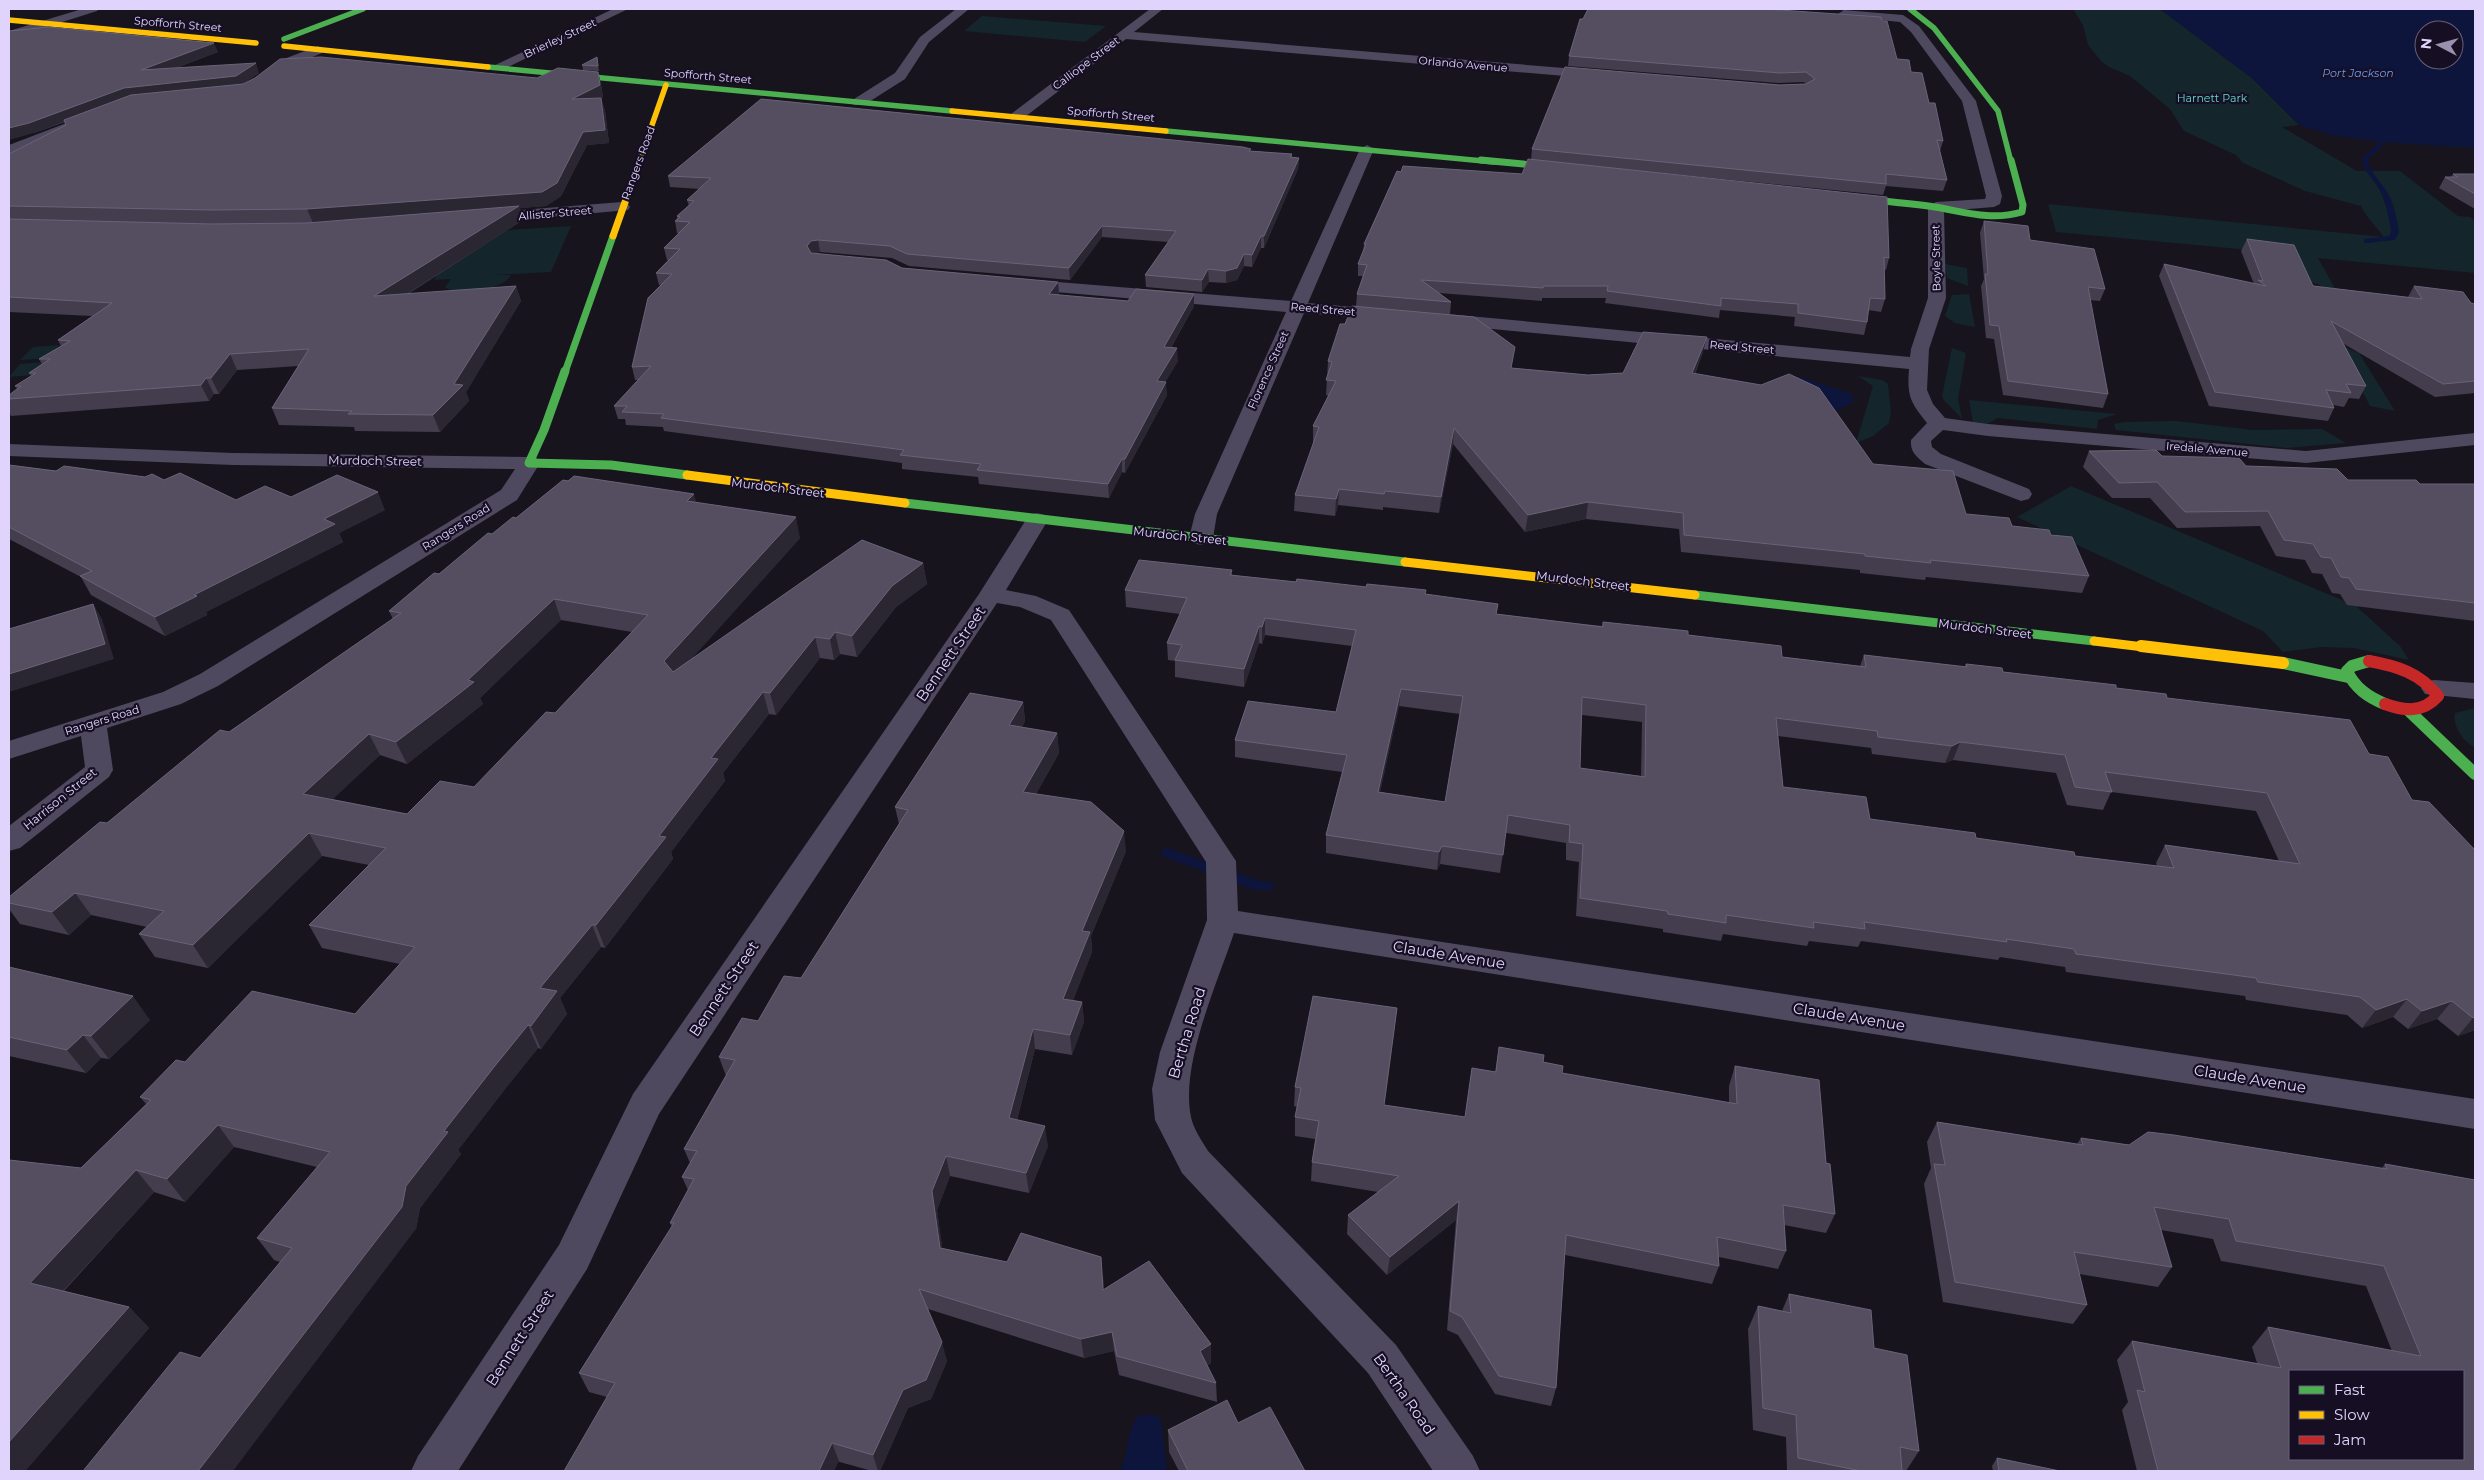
<svg xmlns="http://www.w3.org/2000/svg" width="2484" height="1480" font-family="Montserrat,sans-serif">
<style>
.green{fill:#14262b}
.water{fill:#0d153c;fill-rule:evenodd}
.lines{fill:none;stroke-linecap:round;stroke-linejoin:round}
.stream{fill:#0d153c;fill-rule:evenodd}
.street{fill:#4e495f;fill-rule:evenodd}
.fast-far3{stroke:#4caf50;stroke-width:5.5}
.fast-far2{stroke:#4caf50;stroke-width:7}
.fast-far1{stroke:#4caf50;stroke-width:9}
.fast{stroke:#4caf50;stroke-width:12}
.slow-far3{stroke:#ffc107;stroke-width:5.5}
.slow-far2{stroke:#ffc107;stroke-width:7}
.slow-far1{stroke:#ffc107;stroke-width:9}
.slow{stroke:#ffc107;stroke-width:12}
.jam{stroke:#c62828;stroke-width:12}
.wall{fill:#433d4d;fill-rule:evenodd}
.shaded-wall{fill:#2a2632}
.building{fill:#544e60;stroke:#6a6379;fill-rule:evenodd}
.labels{text-anchor:middle;stroke-width:4.5;stroke-linejoin:round;paint-order:stroke}
.far-street-label{font-size:11px;fill:#e0d4fd;stroke:#160f23}
.far-water-label{font-size:11px;font-style:italic;fill:#679af7;stroke:#160f23}
.far-park-label{font-size:11px;fill:#63d9d2;stroke:#160f23}
.street-label{font-size:12px;fill:#e0d4fd;stroke:#160f23}
.near-street-label{font-size:15px;fill:#e0d4fd;stroke:#160f23}
</style>
<rect width="100%" height="100%" fill="#17141e"/>
<g class="green">
<path d="M 2073,9 L 2160,9 L 2253,79 L 2299,125 L 2282,127 L 2357,171 L 2400,171 L 2458,216 L 2470,217 L 2475,221 L 2475,273 L 2318,258 L 2344,304 L 2350,341 L 2320,285 L 2307,281 L 2293,254 L 2056,232 L 2048,204 L 2384,237 L 2366,215 L 2361,206 L 2305,191 L 2243,163 L 2236,155 L 2184,131 L 2170,109 L 2130,76 L 2109,67 L 2102,62 L 2088,45 L 2083,25 Z"/>
<path d="M 982,16 L 1106,26 L 1085,42 L 964,31 Z"/>
<path d="M 571,226 L 551,272 L 493,275 L 511,275 C 504,290 456,296 445,287 L 451,279 L 434,280 L 462,233 Z"/>
<path d="M 1945,264 L 1967,268 L 1968,286 L 1947,278 Z"/>
<path d="M 1969,294 L 1975,327 L 1955,323 L 1945,316 L 1952,295 Z"/>
<path d="M 59,345 L 47,358 L 20,360 L 33,347 Z"/>
<path d="M 2339,345 L 2359,353 L 2395,411 L 2370,406 Z"/>
<path d="M 1952,348 L 1966,353 L 1958,399 L 1962,419 L 1943,399 L 1942,396 Z"/>
<path d="M 46,362 L 33,375 L 9,377 L 20,364 Z"/>
<path d="M 1858,376 L 1882,380 L 1888,384 L 1891,412 L 1889,423 L 1873,436 L 1856,443 L 1873,386 Z"/>
<path d="M 1969,400 L 2117,414 L 2098,420 L 2097,429 L 1998,418 L 1987,424 L 1973,422 Z"/>
<path d="M 2176,421 L 2253,430 L 2322,429 L 2346,443 L 2287,448 L 2116,430 L 2114,424 L 2124,422 Z"/>
<path d="M 2071,486 L 2356,606 L 2400,646 L 2409,660 L 2354,648 L 2321,647 L 2283,652 L 2263,631 L 2017,517 Z"/>
<path d="M 2475,708 L 2475,747 C 2464,743 2452,726 2455,713 Z"/>
</g>
<g class="water">
<path d="M 2160,9 L 2475,9 L 2475,148 L 2380,142 L 2331,135 L 2299,125 L 2253,79 ZM 2424,30 L 2454,30 L 2454,60 L 2424,60 Z"/>
<path d="M 1797,376 L 1852,394 L 1854,402 L 1833,412 L 1775,384 Z"/>
<path d="M 1139,1415 L 1156,1415 L 1161,1420 L 1167,1471 L 1120,1471 C 1129,1453 1126,1431 1139,1415 Z"/>
</g>
<g class="lines">
<g class="stream">
<path d="M 2378,141 L 2382,141 L 2382,147 L 2368,159 C 2368,171 2384,184 2390,197 C 2395,208 2397,220 2399,232 L 2395,240 L 2367,243 L 2364,243 L 2364,239 L 2389,236 L 2391,232 C 2389,217 2386,202 2379,189 C 2373,178 2362,171 2362,158 L 2376,146 Z"/>
<path d="M 1167,848 L 1260,881 L 1272,882 L 1274,886 L 1272,890 L 1254,890 L 1162,856 L 1160,853 L 1162,850 Z"/>
</g>
<g class="street">
<path d="M 82,9 L 99,9 L 97,11 L 9,39 L 9,31 Z"/>
<path d="M 613,9 L 628,9 L 502,70 L 492,70 L 491,67 Z"/>
<path d="M 956,9 L 969,9 L 929,42 L 905,79 L 864,105 L 854,105 L 852,102 L 854,99 L 895,73 L 920,37 Z"/>
<path d="M 1150,9 L 1163,9 L 1134,32 L 1600,71 L 1606,75 L 1600,79 L 1126,39 L 1021,120 L 1011,120 L 1009,117 L 1011,114 Z"/>
<path d="M 1844,10 L 1903,15 L 1919,26 L 1976,101 L 2002,196 L 2000,204 L 1994,207 L 1944,211 L 1946,298 L 1929,349 L 1927,390 L 1933,404 L 1945,418 L 1988,424 L 2306,451 L 2475,433 L 2475,445 L 2306,463 L 1988,436 L 1943,430 L 1931,441 L 1932,447 L 1941,454 L 2029,489 L 2032,494 L 2029,499 L 2021,501 L 1925,464 C 1916,456 1910,452 1911,440 L 1927,423 C 1910,402 1907,396 1909,369 L 1441,324 L 1438,320 L 1441,316 L 1447,314 L 1910,357 L 1911,349 L 1928,298 L 1928,207 L 1936,202 L 1985,199 L 1986,196 L 1962,101 L 1911,32 L 1900,22 L 1840,16 L 1838,14 Z"/>
<path d="M 318,46 L 324,50 L 322,53 L 286,68 L 271,80 L 261,80 L 259,77 L 276,62 Z"/>
<path d="M 77,119 L 82,120 L 84,123 L 82,126 L 9,154 L 9,145 Z"/>
<path d="M 1367,145 L 1374,149 L 1308,303 L 1387,310 L 1393,311 L 1396,315 L 1393,319 L 1387,320 L 1304,313 L 1217,514 L 1213,538 L 1209,543 L 1201,545 L 1193,543 L 1189,538 L 1195,514 L 1286,312 L 1021,289 L 1015,288 L 1012,284 L 1015,280 L 1021,279 L 1291,301 L 1360,149 Z"/>
<path d="M 622,202 L 628,204 L 630,207 L 628,210 L 484,223 L 476,218 L 484,213 Z"/>
<path d="M 9,444 L 233,453 L 529,457 L 537,458 L 540,463 L 517,500 L 218,686 L 181,704 L 107,728 L 113,770 L 109,777 L 20,848 L 9,851 L 9,826 L 85,767 L 81,736 L 9,759 L 9,741 L 163,692 L 200,674 L 501,490 L 515,469 L 233,465 L 9,456 Z"/>
<path d="M 1037,513 L 1045,515 L 1048,520 L 1006,590 L 1036,596 L 1069,610 L 1236,861 L 1238,911 L 2475,1099 L 2475,1129 L 1234,933 C 1217,984 1180,1065 1191,1117 C 1193,1128 1202,1141 1208,1151 L 1396,1345 L 1473,1456 L 1480,1471 L 1433,1471 L 1368,1373 L 1182,1173 L 1155,1120 L 1152,1089 L 1160,1052 L 1207,920 L 1206,862 L 1051,620 L 1020,607 L 997,603 L 659,1114 L 587,1269 L 458,1471 L 411,1471 L 418,1456 L 559,1245 L 633,1094 L 979,594 L 1029,515 Z"/>
<path d="M 2434,680 L 2475,683 L 2475,699 L 2425,694 L 2421,688 L 2425,682 Z"/>
</g>
<g class="fast-far3">
<path d="M 1910,9 L 1934,28 L 1998,111 L 2011,162"/>
<path d="M 284,39 L 363,9"/>
<path d="M 488,67 L 952,111"/>
<path d="M 1166,131 L 1494,162"/>
</g>
<g class="fast-far2">
<path d="M 1481,160 L 1564,168"/>
<path d="M 1850,198 C 1878,201 1907,203 1935,207 C 1965,212 1991,221 2022,212 L 2023,205 L 2011,160"/>
<path d="M 565,372 L 613,236"/>
</g>
<g class="fast-far1">
<path d="M 565,371 L 544,430 L 529,463 L 611,465 L 687,475"/>
<path d="M 905,503 L 1405,562"/>
<path d="M 1695,595 L 2094,641"/>
</g>
<g class="fast">
<path d="M 2369,661 L 2352,666 L 2347,671 C 2355,688 2368,697 2385,704"/>
<path d="M 2283,663 L 2348,677"/>
<path d="M 2407,709 L 2475,774"/>
</g>
<g class="slow-far3">
<path d="M 9,20 L 256,43"/>
<path d="M 284,46 L 488,67"/>
<path d="M 952,111 L 1166,131"/>
<path d="M 639,162 L 666,85"/>
</g>
<path class="slow-far2" d="M 613,236 L 640,160"/>
<g class="slow-far1">
<path d="M 687,475 L 905,503"/>
<path d="M 1405,562 L 1695,595"/>
<path d="M 2094,641 L 2152,648"/>
</g>
<path class="slow" d="M 2141,646 L 2283,663"/>
<path class="jam" d="M 2369,661 C 2397,666 2420,673 2438,696 C 2423,713 2404,711 2385,704"/>
</g>
<g class="wall">
<path d="M 1882,21 L 1897,59 L 1911,72 L 1929,103 L 1943,141 L 1940,151 L 1947,180 L 1943,191 L 1886,186 L 1883,195 L 1531,160 L 1532,149 L 1780,85 L 1806,84 L 1804,82 L 1778,83 L 1568,66 L 1569,56 Z"/>
<path d="M 9,31 L 218,52 L 176,68 L 259,73 L 242,84 L 537,78 L 598,72 L 601,84 L 603,98 L 601,98 L 605,111 L 609,143 L 587,145 L 561,196 L 546,206 L 520,208 L 523,220 L 408,294 L 516,286 L 521,301 L 466,392 L 469,401 L 440,432 L 355,431 L 354,427 L 279,425 L 272,408 L 298,366 L 237,370 L 219,394 L 214,394 L 209,401 L 11,416 L 9,412 L 9,395 L 17,389 L 15,386 L 31,376 L 29,373 L 42,364 L 39,359 L 61,346 L 58,340 L 92,316 L 9,312 L 9,154 L 66,125 L 65,122 L 34,133 Z"/>
<path d="M 597,57 L 599,71 L 583,70 L 582,65 Z"/>
<path d="M 1251,151 L 1292,154 L 1292,157 L 1299,158 L 1298,169 L 1264,248 L 1261,248 L 1252,267 L 1244,266 L 1237,280 L 1226,283 L 1209,282 L 1202,292 L 1146,287 L 1145,275 L 1168,242 L 1102,237 L 1070,280 L 909,266 L 892,258 L 820,252 L 814,253 L 902,268 L 1058,282 L 1059,294 L 1059,295 L 1128,301 L 1194,294 L 1194,306 L 1171,348 L 1178,361 L 1165,382 L 1167,395 L 1125,473 L 1122,472 L 1109,498 L 979,484 L 978,477 L 902,469 L 902,463 L 664,431 L 663,427 L 626,425 L 625,419 L 618,419 L 614,406 L 638,380 L 635,380 L 632,367 L 661,285 L 659,285 L 656,273 L 668,260 L 667,260 L 664,248 L 679,233 L 677,233 L 675,221 L 677,219 L 677,216 L 689,206 L 687,200 L 700,189 L 670,187 L 668,176 Z"/>
<path d="M 1397,171 L 1889,258 L 1886,270 L 1884,269 L 1885,299 L 1881,312 L 1868,310 L 1867,322 L 1864,335 L 1794,326 L 1795,317 L 1720,310 L 1719,318 L 1605,303 L 1606,298 L 1542,298 L 1542,301 L 1439,293 L 1451,302 L 1450,315 L 1512,368 L 1588,375 L 1623,373 L 1703,352 L 1695,374 L 1873,464 L 1966,514 L 2012,526 L 2051,535 L 2089,576 L 2082,593 L 1926,577 L 1925,580 L 1860,573 L 1860,570 L 1681,552 L 1679,529 L 1586,519 L 1525,532 L 1453,444 L 1439,513 L 1383,507 L 1383,510 L 1338,505 L 1335,516 L 1294,511 L 1295,495 L 1314,442 L 1313,442 L 1313,426 L 1329,396 L 1326,395 L 1328,361 L 1345,324 L 1356,306 L 1357,294 L 1363,276 L 1358,276 L 1358,264 L 1363,251 L 1364,244 Z"/>
<path d="M 2453,174 L 2475,174 L 2475,209 L 2439,188 L 2445,177 L 2451,177 Z"/>
<path d="M 1984,221 L 2030,240 L 2105,289 L 2100,301 L 2090,300 L 2108,394 L 2103,408 L 2003,395 L 1994,339 L 1986,338 L 1981,286 L 1984,279 L 1980,233 Z"/>
<path d="M 2247,239 L 2313,286 L 2408,297 L 2414,286 L 2471,303 L 2475,304 L 2475,393 L 2435,397 L 2344,344 L 2366,386 L 2359,399 L 2349,398 L 2344,407 L 2333,405 L 2334,408 L 2328,421 L 2209,406 L 2159,276 L 2164,264 L 2254,284 L 2241,251 Z"/>
<path d="M 2089,451 L 2162,456 L 2246,466 L 2348,480 L 2420,484 L 2475,484 L 2475,621 L 2347,605 L 2340,594 L 2332,593 L 2322,574 L 2312,573 L 2305,560 L 2276,556 L 2260,526 L 2177,528 L 2150,498 L 2112,498 L 2083,467 Z"/>
<path d="M 9,465 L 56,471 L 164,480 L 236,500 L 291,497 L 385,510 L 339,533 L 343,542 L 206,612 L 207,615 L 165,636 L 91,595 L 81,577 L 9,539 Z"/>
<path d="M 696,502 L 800,538 L 691,659 L 923,563 L 927,584 L 896,607 L 857,657 L 840,654 L 834,660 L 820,658 L 776,715 L 769,714 L 723,773 L 725,781 L 671,852 L 673,859 L 605,948 L 601,947 L 560,998 L 567,1014 L 541,1049 L 538,1048 L 505,1089 L 458,1150 L 461,1154 L 420,1208 L 416,1229 L 200,1358 L 280,1262 L 274,1260 L 257,1238 L 317,1167 L 234,1147 L 185,1202 L 154,1192 L 64,1291 L 129,1307 L 149,1328 L 25,1471 L 9,1471 L 81,1168 L 146,1104 L 140,1097 L 185,1062 L 355,1014 L 400,964 L 322,948 L 309,925 L 369,865 L 322,856 L 208,968 L 155,957 L 139,934 L 147,927 L 91,915 L 69,935 L 20,924 L 9,909 L 9,903 L 107,823 L 229,732 L 393,619 L 389,611 L 492,534 L 516,518 ZM 561,620 L 632,632 L 555,713 L 474,787 L 407,814 L 332,799 L 380,755 L 407,764 L 483,704 L 480,698 Z"/>
<path d="M 1232,570 L 1232,575 L 1425,595 L 1496,614 L 1602,626 L 1603,622 L 1688,635 L 1782,657 L 1860,666 L 1864,655 L 1964,667 L 1966,664 L 2003,672 L 2116,688 L 2167,698 L 2369,754 L 2412,800 L 2429,802 L 2475,1030 L 2458,1036 L 2437,1019 L 2408,1029 L 2393,1017 L 2362,1028 L 2347,1015 L 2246,1000 L 2245,996 L 2066,972 L 2065,967 L 2000,957 L 1998,960 L 1861,941 L 1858,947 L 1809,941 L 1807,946 L 1723,934 L 1721,941 L 1663,932 L 1663,929 L 1576,916 L 1579,862 L 1566,860 L 1566,843 L 1506,833 L 1500,873 L 1440,864 L 1437,870 L 1326,853 L 1326,835 L 1342,772 L 1235,757 L 1235,740 L 1336,712 L 1352,646 L 1265,635 L 1262,644 L 1259,643 L 1244,687 L 1175,677 L 1175,661 L 1168,660 L 1167,643 L 1180,614 L 1126,607 L 1125,590 ZM 1399,706 L 1460,714 L 1445,802 L 1380,792 ZM 1582,715 L 1642,722 L 1641,776 L 1580,768 ZM 1778,736 L 1871,748 L 1872,754 L 1945,763 L 1953,760 L 2056,773 L 2067,805 L 2103,810 L 2111,792 L 2256,811 L 2279,861 L 2165,845 L 2156,863 L 2157,866 L 2075,856 L 1870,819 L 1783,787 Z"/>
<path d="M 1023,702 L 1025,721 L 1022,727 L 1057,733 L 1059,753 L 1036,794 L 1126,851 L 1091,936 L 1092,952 L 1073,1000 L 1082,1002 L 1084,1022 L 1072,1055 L 1035,1049 L 1017,1120 L 1048,1146 L 1029,1193 L 950,1176 L 937,1210 L 942,1248 L 1007,1262 L 1103,1277 L 1104,1290 L 1211,1363 L 1207,1366 L 1216,1383 L 1217,1402 L 1119,1375 L 1114,1351 L 1084,1358 L 928,1309 L 947,1361 L 931,1399 L 908,1408 L 880,1471 L 872,1471 L 589,1392 L 579,1373 L 672,1227 L 670,1223 L 688,1190 L 682,1177 L 690,1163 L 684,1149 L 726,1076 L 719,1057 L 758,1021 L 801,978 L 899,824 L 895,807 Z"/>
<path d="M 9,967 L 150,1020 L 109,1059 L 101,1058 L 86,1073 L 9,1056 Z"/>
<path d="M 1397,1008 L 1384,1105 L 1465,1117 L 1472,1068 L 1495,1072 L 1499,1047 L 1543,1062 L 1562,1073 L 1729,1103 L 1729,1086 L 1735,1066 L 1826,1163 L 1835,1214 L 1826,1233 L 1784,1225 L 1786,1251 L 1778,1269 L 1719,1257 L 1719,1266 L 1712,1284 L 1565,1255 L 1556,1388 L 1551,1406 L 1495,1394 L 1458,1335 L 1447,1330 L 1456,1220 L 1387,1275 L 1347,1234 L 1348,1215 L 1378,1192 L 1311,1181 L 1312,1162 L 1315,1139 L 1295,1136 L 1295,1117 L 1297,1107 L 1294,1106 L 1295,1087 Z"/>
<path d="M 1937,1122 L 2077,1144 L 2081,1138 L 2129,1145 L 2382,1168 L 2385,1164 L 2475,1180 L 2475,1471 L 2137,1471 L 2122,1410 L 2128,1402 L 2117,1360 L 2132,1341 L 2257,1363 L 2252,1347 L 2268,1327 L 2392,1351 L 2366,1286 L 2221,1261 L 2213,1239 L 2161,1230 L 2172,1267 L 2158,1287 L 2079,1274 L 2087,1305 L 2073,1324 L 1943,1302 L 1924,1184 L 1931,1168 L 1927,1142 Z"/>
<path d="M 1789,1294 L 1874,1348 L 1919,1451 L 1906,1471 L 1787,1471 L 1786,1437 L 1753,1430 L 1748,1329 L 1758,1306 L 1782,1311 Z"/>
<path d="M 1168,1430 L 1305,1471 L 1179,1471 L 1169,1452 Z"/>
<path d="M 1997,1458 L 2060,1471 L 1993,1471 L 1992,1466 Z"/>
</g>
<g class="shaded-wall">
<path d="M 214,43 L 218,52 L 145,79 L 141,70 Z"/>
<path d="M 256,63 L 259,73 L 240,85 L 128,97 L 34,133 L 9,140 L 9,128 L 124,88 Z"/>
<path d="M 598,72 L 601,84 L 603,98 L 601,98 L 605,111 L 609,143 L 587,145 L 561,196 L 546,206 L 520,208 L 523,220 L 380,311 L 313,223 L 307,209 L 572,99 Z"/>
<path d="M 1299,158 L 1298,169 L 1264,248 L 1264,236 Z"/>
<path d="M 1102,226 L 1102,237 L 1070,280 L 1069,268 Z"/>
<path d="M 1261,236 L 1261,248 L 1252,267 L 1252,255 Z"/>
<path d="M 818,240 L 820,252 L 814,253 L 810,258 L 807,246 L 811,241 Z"/>
<path d="M 1244,254 L 1244,266 L 1237,280 L 1226,283 L 1226,271 Z"/>
<path d="M 1208,269 L 1209,282 L 1202,292 L 1202,280 Z"/>
<path d="M 1058,282 L 1059,294 L 1050,306 L 1049,294 Z"/>
<path d="M 516,286 L 521,301 L 466,392 L 469,401 L 440,432 L 433,415 L 454,384 Z"/>
<path d="M 1194,294 L 1194,306 L 1164,360 L 1164,347 Z"/>
<path d="M 1707,337 L 1703,352 L 1689,388 L 1692,373 Z"/>
<path d="M 1177,348 L 1178,361 L 1158,395 L 1157,381 Z"/>
<path d="M 230,354 L 237,370 L 219,394 L 211,378 Z"/>
<path d="M 206,378 L 214,394 L 209,401 L 201,385 Z"/>
<path d="M 1166,382 L 1167,395 L 1125,473 L 1125,459 Z"/>
<path d="M 1454,428 L 1453,444 L 1439,513 L 1441,497 Z"/>
<path d="M 1122,459 L 1122,472 L 1109,498 L 1108,484 Z"/>
<path d="M 1339,489 L 1338,505 L 1335,516 L 1336,499 Z"/>
<path d="M 378,492 L 385,510 L 339,533 L 343,542 L 206,612 L 207,615 L 165,636 L 155,617 L 324,519 Z"/>
<path d="M 694,494 L 700,514 L 687,501 Z"/>
<path d="M 1588,502 L 1586,519 L 1525,532 L 1528,515 Z"/>
<path d="M 796,517 L 800,538 L 670,683 L 664,661 Z"/>
<path d="M 923,563 L 927,584 L 896,607 L 857,657 L 852,636 L 892,586 Z"/>
<path d="M 554,599 L 561,620 L 480,698 L 483,704 L 407,764 L 396,742 L 468,680 Z"/>
<path d="M 93,604 L 102,619 L 114,659 L 9,692 L 9,674 Z"/>
<path d="M 1265,618 L 1265,635 L 1262,644 L 1262,627 Z"/>
<path d="M 1259,626 L 1259,643 L 1244,687 L 1244,669 Z"/>
<path d="M 835,632 L 840,654 L 834,660 L 830,639 Z"/>
<path d="M 815,637 L 820,658 L 776,715 L 770,693 Z"/>
<path d="M 1401,689 L 1399,706 L 1376,810 L 1378,792 Z"/>
<path d="M 763,692 L 769,714 L 723,773 L 725,781 L 671,852 L 673,859 L 605,948 L 596,925 L 659,836 L 711,758 Z"/>
<path d="M 1023,702 L 1025,721 L 1012,744 L 1009,725 Z"/>
<path d="M 1057,733 L 1059,753 L 1026,812 L 1023,792 Z"/>
<path d="M 369,734 L 380,755 L 315,816 L 303,794 Z"/>
<path d="M 1960,742 L 1953,760 L 1945,763 L 1952,746 Z"/>
<path d="M 1124,831 L 1126,851 L 1091,936 L 1092,952 L 1066,1019 L 1063,999 L 1082,931 Z"/>
<path d="M 309,833 L 322,856 L 208,968 L 193,945 Z"/>
<path d="M 1442,846 L 1440,864 L 1437,870 L 1439,852 Z"/>
<path d="M 75,893 L 91,915 L 69,935 L 52,912 Z"/>
<path d="M 592,925 L 601,947 L 560,998 L 567,1014 L 541,1049 L 531,1026 L 540,988 Z"/>
<path d="M 133,996 L 150,1020 L 109,1059 L 91,1036 Z"/>
<path d="M 2407,999 L 2393,1017 L 2362,1028 L 2376,1010 Z"/>
<path d="M 2452,1001 L 2437,1019 L 2408,1029 L 2422,1011 Z"/>
<path d="M 1082,1002 L 1084,1022 L 1072,1055 L 1070,1035 Z"/>
<path d="M 1397,1008 L 1395,1027 L 1382,1124 L 1384,1105 Z"/>
<path d="M 2475,1017 L 2475,1030 L 2458,1036 L 2473,1018 Z"/>
<path d="M 528,1025 L 538,1048 L 505,1089 L 458,1150 L 461,1154 L 420,1208 L 416,1229 L 233,1471 L 198,1471 L 406,1186 L 444,1131 L 494,1067 Z"/>
<path d="M 1033,1029 L 1035,1049 L 1012,1138 L 1009,1118 Z"/>
<path d="M 83,1035 L 101,1058 L 86,1073 L 67,1050 Z"/>
<path d="M 218,1125 L 234,1147 L 185,1202 L 167,1179 Z"/>
<path d="M 1045,1126 L 1048,1146 L 1029,1193 L 1026,1173 Z"/>
<path d="M 946,1156 L 950,1176 L 937,1210 L 945,1267 L 940,1248 L 932,1191 Z"/>
<path d="M 136,1170 L 154,1192 L 51,1304 L 30,1283 Z"/>
<path d="M 1459,1201 L 1456,1220 L 1387,1275 L 1390,1257 Z"/>
<path d="M 1101,1257 L 1103,1277 L 1106,1309 L 1103,1290 Z"/>
<path d="M 129,1307 L 149,1328 L 25,1471 L 9,1471 L 9,1442 Z"/>
<path d="M 1112,1332 L 1114,1351 L 1084,1358 L 1081,1339 Z"/>
<path d="M 942,1342 L 947,1361 L 931,1399 L 908,1408 L 880,1471 L 878,1471 L 873,1455 L 903,1390 Z"/>
<path d="M 1211,1344 L 1211,1363 L 1201,1370 L 1200,1351 Z"/>
<path d="M 832,1443 L 839,1461 L 834,1471 L 819,1471 Z"/>
</g>
<g class="building">
<path d="M 1588,9 L 1765,9 L 1881,17 L 1882,21 L 1887,21 L 1897,59 L 1909,60 L 1911,72 L 1922,73 L 1929,103 L 1935,103 L 1943,141 L 1937,140 L 1947,180 L 1886,174 L 1886,184 L 1532,149 L 1565,67 L 1780,85 L 1806,84 L 1815,79 L 1806,72 L 1780,73 L 1569,56 L 1580,19 L 1583,19 Z"/>
<path d="M 49,27 L 214,43 L 141,70 L 256,63 L 236,76 L 124,88 L 29,123 L 9,128 L 9,31 Z"/>
<path d="M 321,57 L 537,78 L 558,68 L 598,72 L 600,85 L 572,99 L 601,98 L 605,130 L 583,132 L 557,183 L 542,192 L 307,209 L 212,210 L 9,206 L 9,154 L 66,125 L 64,120 L 131,95 L 243,84 L 255,78 L 280,59 Z"/>
<path d="M 597,57 L 598,66 L 582,65 Z"/>
<path d="M 761,99 L 1243,147 L 1251,149 L 1249,151 L 1292,154 L 1290,157 L 1299,158 L 1264,236 L 1261,236 L 1252,255 L 1244,254 L 1237,268 L 1226,271 L 1208,269 L 1202,280 L 1145,275 L 1176,231 L 1102,226 L 1069,268 L 907,254 L 890,246 L 818,240 L 811,241 L 807,246 L 811,253 L 886,260 L 902,268 L 1058,282 L 1049,294 L 1128,301 L 1136,289 L 1194,294 L 1164,347 L 1177,348 L 1157,381 L 1166,382 L 1125,459 L 1122,459 L 1108,484 L 977,470 L 981,464 L 900,455 L 904,450 L 661,418 L 664,414 L 622,412 L 627,406 L 614,406 L 651,366 L 632,367 L 648,298 L 672,274 L 656,273 L 680,249 L 664,248 L 690,222 L 675,221 L 680,217 L 677,216 L 694,201 L 687,200 L 711,178 L 668,176 Z"/>
<path d="M 1528,159 L 1887,197 L 1889,258 L 1884,257 L 1885,299 L 1870,298 L 1867,322 L 1798,313 L 1798,304 L 1721,298 L 1721,306 L 1607,291 L 1608,286 L 1544,286 L 1543,288 L 1421,280 L 1451,302 L 1357,294 L 1367,265 L 1358,264 L 1366,244 L 1364,244 L 1397,171 L 1401,172 L 1403,166 L 1522,174 Z"/>
<path d="M 2453,174 L 2475,174 L 2475,194 L 2445,177 L 2458,177 Z"/>
<path d="M 519,206 L 374,296 L 516,286 L 454,384 L 463,385 L 433,415 L 348,414 L 352,411 L 272,408 L 309,349 L 230,354 L 211,378 L 206,378 L 201,385 L 9,399 L 9,395 L 21,386 L 15,386 L 36,373 L 29,373 L 50,359 L 39,359 L 70,341 L 58,340 L 112,303 L 9,297 L 9,219 L 212,224 L 307,223 Z"/>
<path d="M 1984,221 L 2028,226 L 2030,240 L 2094,249 L 2105,289 L 2088,287 L 2108,394 L 2008,381 L 1999,326 L 1990,325 L 1985,274 L 1988,274 Z"/>
<path d="M 2247,239 L 2294,245 L 2313,286 L 2422,299 L 2414,286 L 2463,292 L 2471,303 L 2475,304 L 2475,381 L 2443,384 L 2331,321 L 2366,386 L 2346,384 L 2351,393 L 2326,390 L 2334,408 L 2215,392 L 2164,264 L 2266,286 L 2258,280 L 2263,281 Z"/>
<path d="M 1352,306 L 1474,317 L 1515,347 L 1511,368 L 1588,375 L 1623,373 L 1643,332 L 1707,337 L 1692,373 L 1761,385 L 1789,374 L 1819,388 L 1873,464 L 1953,471 L 1966,514 L 2009,518 L 2012,526 L 2049,530 L 2051,535 L 2072,537 L 2089,576 L 1930,560 L 1931,563 L 1865,556 L 1865,554 L 1684,535 L 1683,513 L 1588,502 L 1528,515 L 1454,428 L 1441,497 L 1385,491 L 1384,494 L 1339,489 L 1336,499 L 1295,495 L 1319,427 L 1313,426 L 1336,381 L 1326,380 L 1332,362 L 1328,361 L 1340,324 L 1345,324 Z"/>
<path d="M 2156,450 L 2162,456 L 2239,458 L 2246,466 L 2337,469 L 2348,480 L 2416,480 L 2420,484 L 2475,484 L 2475,603 L 2356,589 L 2349,578 L 2341,577 L 2331,558 L 2321,557 L 2313,544 L 2284,540 L 2268,511 L 2185,512 L 2157,482 L 2119,483 L 2089,451 Z"/>
<path d="M 9,465 L 56,471 L 64,466 L 145,477 L 152,474 L 164,480 L 180,473 L 236,500 L 265,486 L 291,497 L 337,475 L 378,492 L 324,519 L 335,524 L 194,595 L 197,596 L 155,617 L 80,576 L 92,571 L 9,527 Z"/>
<path d="M 574,476 L 694,494 L 687,501 L 796,517 L 664,661 L 673,672 L 862,540 L 923,563 L 892,586 L 852,636 L 835,632 L 830,639 L 815,637 L 770,693 L 763,692 L 711,758 L 718,759 L 659,836 L 666,837 L 596,925 L 592,925 L 540,988 L 557,991 L 531,1026 L 528,1025 L 494,1067 L 444,1131 L 448,1132 L 406,1186 L 402,1207 L 198,1471 L 83,1471 L 180,1352 L 200,1358 L 292,1248 L 257,1238 L 330,1152 L 218,1125 L 167,1179 L 136,1170 L 30,1283 L 129,1307 L 9,1442 L 9,1160 L 81,1168 L 151,1100 L 140,1097 L 176,1060 L 185,1062 L 252,991 L 355,1014 L 415,947 L 309,925 L 386,848 L 309,833 L 193,945 L 139,934 L 164,911 L 75,893 L 52,912 L 9,903 L 9,897 L 100,822 L 107,823 L 220,730 L 229,732 L 401,613 L 389,611 L 434,573 L 439,574 L 488,533 L 492,534 L 513,517 L 516,518 L 563,480 L 568,481 ZM 554,599 L 648,615 L 555,713 L 546,712 L 474,787 L 440,781 L 407,814 L 303,794 L 369,734 L 396,742 L 442,707 L 474,682 L 468,680 Z"/>
<path d="M 1139,560 L 1232,570 L 1230,575 L 1296,582 L 1297,579 L 1366,587 L 1367,584 L 1426,590 L 1425,594 L 1498,604 L 1496,614 L 1603,627 L 1603,622 L 1688,631 L 1688,635 L 1781,646 L 1782,657 L 1866,667 L 1864,655 L 1967,667 L 1966,664 L 2002,668 L 2003,672 L 2116,685 L 2116,688 L 2166,694 L 2167,698 L 2350,720 L 2369,754 L 2388,757 L 2412,800 L 2429,802 L 2475,850 L 2475,1017 L 2473,1018 L 2452,1001 L 2422,1011 L 2407,999 L 2376,1010 L 2360,997 L 2258,982 L 2256,978 L 2076,954 L 2074,949 L 2006,939 L 2007,942 L 1864,922 L 1865,929 L 1813,922 L 1814,928 L 1726,915 L 1726,923 L 1668,914 L 1667,911 L 1580,898 L 1583,844 L 1569,842 L 1570,825 L 1508,815 L 1503,855 L 1442,846 L 1439,852 L 1326,835 L 1347,755 L 1235,740 L 1248,701 L 1336,712 L 1356,630 L 1265,618 L 1262,627 L 1259,626 L 1244,669 L 1175,660 L 1182,645 L 1167,643 L 1187,598 L 1125,590 ZM 1401,689 L 1463,696 L 1445,802 L 1378,792 ZM 1582,697 L 1646,705 L 1645,777 L 1580,768 ZM 1776,718 L 1877,731 L 1878,737 L 1952,746 L 1960,742 L 2065,755 L 2075,787 L 2112,792 L 2105,772 L 2267,793 L 2300,864 L 2165,845 L 2174,868 L 2075,856 L 2074,852 L 1976,838 L 1975,833 L 1870,819 L 1866,797 L 1783,787 Z"/>
<path d="M 93,604 L 105,644 L 9,674 L 9,629 Z"/>
<path d="M 970,693 L 1023,702 L 1009,725 L 1057,733 L 1023,792 L 1091,802 L 1124,831 L 1082,931 L 1090,932 L 1063,999 L 1082,1002 L 1070,1035 L 1033,1029 L 1009,1118 L 1045,1126 L 1026,1173 L 946,1156 L 932,1191 L 940,1248 L 1007,1262 L 1021,1233 L 1101,1257 L 1103,1290 L 1149,1261 L 1211,1344 L 1200,1351 L 1216,1383 L 1117,1356 L 1112,1332 L 1081,1339 L 919,1289 L 942,1342 L 926,1380 L 903,1390 L 873,1455 L 832,1443 L 819,1471 L 564,1471 L 615,1383 L 579,1373 L 674,1223 L 670,1223 L 694,1179 L 682,1177 L 697,1151 L 684,1149 L 735,1060 L 719,1057 L 742,1018 L 758,1021 L 784,976 L 801,978 L 908,810 L 895,807 Z"/>
<path d="M 9,967 L 133,996 L 91,1036 L 83,1035 L 67,1050 L 9,1037 Z"/>
<path d="M 1313,996 L 1397,1008 L 1384,1105 L 1465,1117 L 1472,1068 L 1496,1072 L 1499,1047 L 1544,1055 L 1543,1062 L 1563,1066 L 1562,1073 L 1737,1104 L 1735,1066 L 1819,1080 L 1826,1163 L 1830,1164 L 1835,1214 L 1783,1205 L 1786,1251 L 1717,1237 L 1719,1266 L 1566,1235 L 1556,1388 L 1499,1376 L 1462,1317 L 1450,1311 L 1459,1201 L 1390,1257 L 1348,1215 L 1399,1176 L 1312,1162 L 1319,1121 L 1295,1117 L 1301,1088 L 1295,1087 Z"/>
<path d="M 1937,1122 L 2083,1145 L 2081,1138 L 2129,1145 L 2148,1132 L 2174,1135 L 2387,1169 L 2385,1164 L 2475,1180 L 2475,1471 L 2158,1471 L 2137,1390 L 2145,1392 L 2132,1341 L 2281,1368 L 2268,1327 L 2421,1356 L 2384,1266 L 2236,1241 L 2229,1219 L 2154,1207 L 2172,1267 L 2074,1252 L 2087,1305 L 1955,1282 L 1934,1164 L 1945,1165 ZM 2290,1371 L 2463,1371 L 2463,1459 L 2290,1459 Z"/>
<path d="M 1789,1294 L 1871,1310 L 1874,1348 L 1907,1355 L 1919,1451 L 1900,1447 L 1902,1471 L 1861,1471 L 1798,1458 L 1796,1415 L 1763,1408 L 1758,1306 L 1791,1313 Z"/>
<path d="M 1227,1400 L 1238,1423 L 1270,1407 L 1305,1471 L 1188,1471 L 1168,1430 Z"/>
<path d="M 1997,1458 L 2060,1471 L 1999,1471 Z"/>
</g>
<g class="labels">
<g class="far-street-label">
<text transform="translate(178 24) rotate(5)" y="4">Spofforth Street</text>
<text transform="translate(560 38) rotate(-25)" y="4">Brierley Street</text>
<text transform="translate(1086 63) rotate(-37)" y="4">Calliope Street</text>
<text transform="translate(1463 64) rotate(5)" y="4">Orlando Avenue</text>
<text transform="translate(708 76) rotate(5)" y="4">Spofforth Street</text>
<text transform="translate(1111 114) rotate(5)" y="4">Spofforth Street</text>
<text transform="translate(638 163) rotate(-70)" y="4">Rangers Road</text>
<text transform="translate(555 213) rotate(-5)" y="4">Allister Street</text>
<text transform="translate(1936 258) rotate(-91)" y="4">Boyle Street</text>
<text transform="translate(1323 309) rotate(5)" y="4">Reed Street</text>
<text transform="translate(1742 347) rotate(5)" y="4">Reed Street</text>
<text transform="translate(1268 370) rotate(-66)" y="4">Florence Street</text>
<text transform="translate(2207 449) rotate(5)" y="4">Iredale Avenue</text>
<text transform="translate(456 527) rotate(-32)" y="4">Rangers Road</text>
<text transform="translate(102 720) rotate(-17)" y="4">Rangers Road</text>
</g>
<g class="far-water-label">
<text x="2358" y="77">Port Jackson</text>
</g>
<g class="far-park-label">
<text x="2212" y="102">Harnett Park</text>
</g>
<g class="street-label">
<text transform="translate(375 461) rotate(1)" y="4">Murdoch Street</text>
<text transform="translate(778 488) rotate(7)" y="4">Murdoch Street</text>
<text transform="translate(1180 536) rotate(6)" y="4">Murdoch Street</text>
<text transform="translate(1583 581) rotate(7)" y="4">Murdoch Street</text>
<text transform="translate(1985 629) rotate(7)" y="4">Murdoch Street</text>
<text transform="translate(60 799) rotate(-39)" y="4">Harrison Street</text>
</g>
<g class="near-street-label">
<text transform="translate(951 654) rotate(-56)" y="5">Bennett Street</text>
<text transform="translate(1449 955) rotate(9)" y="5">Claude Avenue</text>
<text transform="translate(724 989) rotate(-56)" y="5">Bennett Street</text>
<text transform="translate(1849 1017) rotate(9)" y="5">Claude Avenue</text>
<text transform="translate(1187 1033) rotate(-73)" y="5">Bertha Road</text>
<text transform="translate(2250 1079) rotate(9)" y="5">Claude Avenue</text>
<text transform="translate(520 1338) rotate(-57)" y="5">Bennett Street</text>
<text transform="translate(1404 1394) rotate(55)" y="5">Bertha Road</text>
</g>
</g>
<rect width="2484" height="1480" fill="none" stroke="#e0d4fd" stroke-width="20"/>
<rect x="2289" y="1370" width="175" height="90" fill="#160f23" stroke="#675e7a"/>
<rect x="2299" y="1386" width="25" height="8" fill="#4caf50" stroke="#675e7a"/>
<text x="2334" y="1395" font-size="15" fill="#e0d4fd">Fast</text>
<rect x="2299" y="1411" width="25" height="8" fill="#ffc107" stroke="#675e7a"/>
<text x="2334" y="1420" font-size="15" fill="#e0d4fd">Slow</text>
<rect x="2299" y="1436" width="25" height="8" fill="#c62828" stroke="#675e7a"/>
<text x="2334" y="1445" font-size="15" fill="#e0d4fd">Jam</text>
<g transform="translate(2439 45) rotate(276)"><circle r="24" fill="#160f23" stroke="#675e7a"/>
<path d="M0-4L9 19L0 12L-9 19Z" fill="#9a91af"/>
<text y="-8" font-size="14" font-weight="bold" text-anchor="middle" fill="#e0d4fd">N</text>
</g>
</svg>
